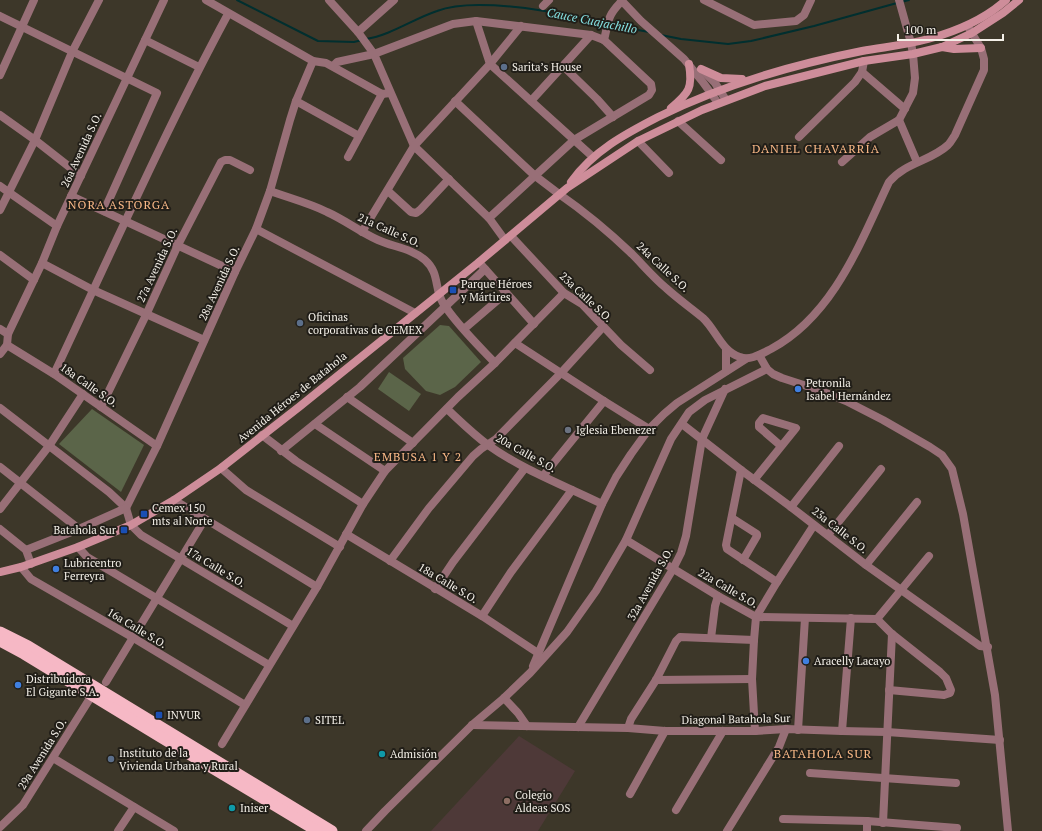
<svg xmlns="http://www.w3.org/2000/svg" width="1042" height="831" font-family="'PT Serif',serif">
<style>
.education{fill:#4e3938}
.green{fill:#5b6549}
.lines{fill:none;stroke-linecap:round;stroke-linejoin:round}
.stream{stroke:#012f2f;stroke-width:2}
.minor{stroke:#986f77;stroke-width:8}
.tertiary{stroke:#986f77;stroke-width:8}
.secondary{stroke:#ce8d9a;stroke-width:8}
.trunk{stroke:#f6b8c5;stroke-width:11}
.service-dot{fill:#5c6f8a;stroke:#211e18;stroke-width:1.5}
.transit-dot{fill:#1a4fb4;stroke:#211e18;stroke-width:1.5}
.shop-dot{fill:#3f7fe0;stroke:#211e18;stroke-width:1.5}
.worship-dot{fill:#6b7280;stroke:#211e18;stroke-width:1.5}
.culture-dot{fill:#0f9aa8;stroke:#211e18;stroke-width:1.5}
.education-dot{fill:#8d6e63;stroke:#211e18;stroke-width:1.5}
.labels{text-anchor:middle;stroke-width:4;stroke-linejoin:round;paint-order:stroke}
.poi-label{font-size:11px;fill:#f4f0e8;stroke:#211e18;text-anchor:start}
.street-label{font-size:11px;fill:#f4f0e8;stroke:#211e18}
.water-label{font-size:12px;font-style:italic;fill:#86e3e4;stroke:#211e18}
.neighbourhood-label{font-size:12px;letter-spacing:1px;fill:#fab987;stroke:#211e18}
</style>
<rect width="100%" height="100%" fill="#3d3729"/>
<path class="education" d="M 519,736 L 575,771 L 538,831 L 431,831 Z"/>
<g class="green">
<path d="M 440,325 L 449,326 L 481,362 L 455,387 L 440,395 L 426,391 L 405,369 L 403,358 Z"/>
<path d="M 389,372 L 421,394 L 409,411 L 378,389 Z"/>
<path d="M 92,409 L 144,445 L 121,492 L 59,444 Z"/>
</g>
<g class="lines">
<g class="stream">
<path d="M 237,0 L 318,41 L 354,42 L 362,40"/>
<path d="M 901,2 L 909,0"/>
<path d="M 610,25 L 649,32"/>
<path d="M 661,35 L 681,39 L 728,44 L 751,41 L 814,26 L 897,3"/>
<path d="M 366,39 C 391,35 413,19 437,11 C 450,6 465,5 479,5 C 522,5 564,14 606,24"/>
</g>
<g class="minor">
<path d="M 206,0 L 313,61 L 326,63 L 382,94 L 390,93"/>
<path d="M 329,0 L 358,32 L 374,54 L 414,146 L 489,218 L 505,240"/>
<path d="M 704,0 L 754,25 L 796,21 L 804,15 L 811,0"/>
<path d="M 543,6 L 549,0"/>
<path d="M 0,16 L 157,93 L 104,211"/>
<path d="M 476,21 L 490,64 L 593,157"/>
<path d="M 358,32 L 394,0"/>
<path d="M 145,40 L 199,67"/>
<path d="M 604,40 C 609,20 607,16 622,1"/>
<path d="M 333,66 L 337,62 L 374,54 L 453,24 L 476,21 L 591,35 L 604,40 L 651,84 L 652,90 L 649,95 L 574,140 L 489,218"/>
<path d="M 563,66 L 597,99 L 613,117"/>
<path d="M 862,72 L 905,109"/>
<path d="M 0,75 L 34,0"/>
<path d="M 296,101 L 359,136"/>
<path d="M 455,101 L 534,175 L 559,194"/>
<path d="M 531,101 L 591,35"/>
<path d="M 0,115 L 35,140 L 81,176"/>
<path d="M 899,120 L 917,162"/>
<path d="M 678,121 L 721,160"/>
<path d="M 799,137 L 855,82 L 862,72 L 864,61"/>
<path d="M 638,141 L 669,173"/>
<path d="M 348,157 L 382,94"/>
<path d="M 842,162 L 870,137 L 899,120 L 913,93 L 915,78 L 913,54"/>
<path d="M 0,186 L 57,226"/>
<path d="M 270,191 C 289,198 309,203 327,212 C 345,220 360,232 378,240 C 393,247 411,248 425,260 C 440,273 434,289 443,303 C 456,324 478,345 495,363"/>
<path d="M 388,191 L 411,212 L 416,213 L 420,210 L 449,179"/>
<path d="M 71,196 L 235,272"/>
<path d="M 0,210 L 35,140 L 72,52 L 99,0"/>
<path d="M 256,229 L 415,313"/>
<path d="M 362,232 L 414,146 L 490,64 L 521,26"/>
<path d="M 511,236 L 564,293 L 582,304 L 621,345 L 650,370"/>
<path d="M 0,255 L 34,280"/>
<path d="M 42,263 L 93,290 L 204,340"/>
<path d="M 485,269 L 534,324"/>
<path d="M 0,329 L 8,334"/>
<path d="M 464,329 L 506,293"/>
<path d="M 515,343 L 604,401 L 649,429"/>
<path d="M 7,345 L 54,374 L 157,446"/>
<path d="M 0,354 L 7,345 L 8,334 L 42,263 L 57,226 L 164,0"/>
<path d="M 54,374 C 111,253 165,131 228,14"/>
<path d="M 347,397 L 413,443"/>
<path d="M 101,407 L 146,315 L 178,245 L 221,162 L 225,160 L 230,160 L 250,170"/>
<path d="M 0,408 L 109,492 L 126,508 L 131,525 L 141,535 L 293,626"/>
<path d="M 447,409 C 460,421 473,434 488,445 C 523,470 563,485 602,504"/>
<path d="M 315,424 L 385,471"/>
<path d="M 682,424 L 741,470 L 791,507 L 866,565 L 980,646 L 988,647"/>
<path d="M 262,435 L 296,461 L 363,504"/>
<path d="M 281,451 L 360,387 L 485,269 L 479,262"/>
<path d="M 0,467 L 79,529"/>
<path d="M 221,468 L 246,490 L 340,547"/>
<path d="M 741,470 L 726,545 L 727,549 L 777,582"/>
<path d="M 543,476 L 604,401"/>
<path d="M 754,480 L 796,428 L 763,418 L 759,423 L 759,427 L 781,446"/>
<path d="M 174,500 L 317,587"/>
<path d="M 791,507 L 839,446"/>
<path d="M 126,508 L 157,446 L 235,272 L 256,229 L 270,191 L 290,120 L 296,101 L 313,61"/>
<path d="M 0,509 L 49,446 L 83,394"/>
<path d="M 732,518 L 757,534 L 757,536 L 743,560"/>
<path d="M 0,529 L 26,550 L 31,564"/>
<path d="M 346,534 L 482,616 L 538,653"/>
<path d="M 828,535 L 881,469"/>
<path d="M 626,540 L 718,596 L 756,617 L 877,619"/>
<path d="M 78,547 L 87,557 L 269,665"/>
<path d="M 26,550 L 79,529 L 126,508"/>
<path d="M 390,561 L 429,508 L 473,456 L 481,449 L 496,439 L 561,373 L 603,327"/>
<path d="M 866,565 L 917,502"/>
<path d="M 21,567 L 31,579 L 132,637 L 245,705"/>
<path d="M 435,589 L 453,562 L 525,468"/>
<path d="M 482,616 L 511,572 L 572,490"/>
<path d="M 877,619 L 892,634 L 940,672 L 946,678 L 951,690 L 950,693 L 944,695 L 889,690"/>
<path d="M 877,619 L 929,556"/>
<path d="M 711,638 L 715,606 L 718,596"/>
<path d="M 533,666 L 602,504 L 616,477 L 631,454 L 649,429 L 664,414 L 677,403 L 746,359"/>
<path d="M 656,680 L 752,679"/>
<path d="M 106,682 L 205,519"/>
<path d="M 504,698 L 518,713 L 527,726"/>
<path d="M 472,725 L 628,728 L 665,731 L 755,731 L 786,729 L 842,731 L 887,732 L 1000,740"/>
<path d="M 578,727 L 673,569 L 681,553 L 686,536 L 702,439 L 725,389"/>
<path d="M 628,728 L 631,719 L 656,680 L 676,641 L 680,637 L 754,640"/>
<path d="M 798,730 L 805,618"/>
<path d="M 755,731 L 752,679 L 754,640 L 756,617 L 777,582 L 814,525"/>
<path d="M 842,731 L 851,618"/>
<path d="M 222,744 L 317,587 L 363,504 L 385,471 L 458,397 L 495,363 L 564,293"/>
<path d="M 53,758 L 174,831"/>
<path d="M 810,773 L 956,783"/>
<path d="M 630,794 L 665,731"/>
<path d="M 676,810 L 723,731"/>
<path d="M 783,819 L 867,821 L 957,828"/>
<path d="M 883,823 L 892,634"/>
<path d="M 118,831 L 134,807"/>
<path d="M 366,831 L 385,811 L 472,725 L 504,698 L 530,673 L 567,632 L 596,591 L 626,540 L 671,439 L 689,412 L 705,400 L 767,369"/>
<path d="M 727,831 L 779,747 L 786,729"/>
<path d="M 867,831 L 867,821"/>
</g>
<g class="tertiary">
<path d="M 621,0 L 641,21 L 684,59 L 702,81 L 718,103"/>
<path d="M 899,0 L 911,43 L 913,54"/>
<path d="M 703,71 L 715,83 L 726,100"/>
<path d="M 559,194 C 585,212 609,232 632,254 C 643,265 653,277 666,288 C 678,299 691,308 703,318 C 716,330 722,352 740,357 C 750,361 761,354 771,349 C 834,315 860,243 889,182 C 906,162 931,161 948,145 C 951,142 953,138 955,135 L 984,70 L 984,59 L 981,48 L 968,27"/>
<path d="M 726,349 L 726,371"/>
<path d="M 759,355 L 767,369 L 773,374 L 782,378 L 816,389 L 846,401 L 883,420 L 930,447 L 942,455 L 952,469 L 963,514 L 995,695 L 1008,831"/>
<path d="M 0,827 L 23,805 L 94,692"/>
</g>
<g class="secondary">
<path d="M 942,47 L 954,49 L 981,48"/>
<path d="M 701,69 L 721,78 L 742,79"/>
<path d="M 671,108 C 689,93 693,88 689,64"/>
<path d="M 571,182 C 593,151 625,134 658,117 C 723,85 791,65 862,51 C 884,47 906,45 928,39 C 954,32 985,19 1006,0"/>
<path d="M 0,572 L 21,567 L 78,547 L 131,525 L 174,500 L 221,468 L 299,407 L 479,262 L 567,188 L 638,141 L 702,110 L 765,86 L 864,61 L 913,54 L 942,47 L 972,33 L 1003,13 L 1019,0"/>
</g>
<g class="trunk">
<path d="M 0,632 L 28,646 L 332,831"/>
<path d="M 0,641 L 24,654 L 162,738 L 317,831"/>
</g>
</g>
<g class="service-dot">
<circle cx="504" cy="67" r="4"/>
<circle cx="300" cy="323" r="4"/>
<circle cx="307" cy="720" r="4"/>
<circle cx="111" cy="759" r="4"/>
</g>
<g class="transit-dot">
<rect x="449" y="286" width="8" height="8" rx="2"/>
<rect x="140" y="510" width="8" height="8" rx="2"/>
<rect x="120" y="526" width="8" height="8" rx="2"/>
<rect x="155" y="711" width="8" height="8" rx="2"/>
</g>
<g class="shop-dot">
<circle cx="798" cy="389" r="4"/>
<circle cx="56" cy="569" r="4"/>
<circle cx="806" cy="661" r="4"/>
<circle cx="18" cy="685" r="4"/>
</g>
<circle class="worship-dot" cx="568" cy="430" r="4"/>
<g class="culture-dot">
<circle cx="382" cy="754" r="4"/>
<circle cx="232" cy="808" r="4"/>
</g>
<circle class="education-dot" cx="507" cy="801" r="4"/>
<g class="labels">
<g class="poi-label">
<text x="512" y="71">Sarita’s House</text>
<text x="461" y="288">Parque Héroes<tspan x="461" dy="13">y Mártires</tspan></text>
<text x="308" y="321">Oficinas<tspan x="308" dy="13">corporativas de CEMEX</tspan></text>
<text x="806" y="387">Petronila<tspan x="806" dy="13">Isabel Hernández</tspan></text>
<text x="576" y="434">Iglesia Ebenezer</text>
<text x="152" y="512">Cemex 150<tspan x="152" dy="13">mts al Norte</tspan></text>
<text x="116" y="534" text-anchor="end">Batahola Sur</text>
<text x="64" y="567">Lubricentro<tspan x="64" dy="13">Ferreyra</tspan></text>
<text x="814" y="665">Aracelly Lacayo</text>
<text x="26" y="683">Distribuidora<tspan x="26" dy="13">El Gigante S.A.</tspan></text>
<text x="167" y="719">INVUR</text>
<text x="315" y="724">SITEL</text>
<text x="119" y="757">Instituto de la<tspan x="119" dy="13">Vivienda Urbana y Rural</tspan></text>
<text x="390" y="758">Admisión</text>
<text x="515" y="799">Colegio<tspan x="515" dy="13">Aldeas SOS</tspan></text>
<text x="240" y="812">Iniser</text>
</g>
<g class="street-label">
<text transform="translate(81 150) rotate(-65)" y="4">26a Avenida S.O.</text>
<text transform="translate(389 230) rotate(24)" y="4">21a Calle S.O.</text>
<text transform="translate(157 265) rotate(-65)" y="4">27a Avenida S.O.</text>
<text transform="translate(663 267) rotate(43)" y="4">24a Calle S.O.</text>
<text transform="translate(219 283) rotate(-65)" y="4">28a Avenida S.O.</text>
<text transform="translate(586 297) rotate(43)" y="4">23a Calle S.O.</text>
<text transform="translate(89 385) rotate(35)" y="4">18a Calle S.O.</text>
<text transform="translate(292 397) rotate(-39)" y="4">Avenida Héroes de Batahola</text>
<text transform="translate(526 453) rotate(29)" y="4">20a Calle S.O.</text>
<text transform="translate(840 530) rotate(38)" y="4">23a Calle S.O.</text>
<text transform="translate(216 567) rotate(31)" y="4">17a Calle S.O.</text>
<text transform="translate(448 583) rotate(31)" y="4">18a Calle S.O.</text>
<text transform="translate(650 584) rotate(-61)" y="4">32a Avenida S.O.</text>
<text transform="translate(728 588) rotate(30)" y="4">22a Calle S.O.</text>
<text transform="translate(137 628) rotate(31)" y="4">16a Calle S.O.</text>
<text transform="translate(736 719) rotate(-1)" y="4">Diagonal Batahola Sur</text>
<text transform="translate(42 754) rotate(-58)" y="4">29a Avenida S.O.</text>
</g>
<g class="water-label">
<text transform="translate(592 21) rotate(11)" y="4">Cauce Cuajachillo</text>
</g>
<g class="neighbourhood-label">
<text x="816" y="153">DANIEL CHAVARRÍA</text>
<text x="119" y="209">NORA ASTORGA</text>
<text x="418" y="461">EMBUSA 1 Y 2</text>
<text x="823" y="758">BATAHOLA SUR</text>
</g>
</g>
<path d="M898 34v6h105v-6" fill="none" stroke="#f4f0e8" stroke-width="2"/>
<text x="904" y="34" font-size="12" fill="#f4f0e8" stroke="#211e18" stroke-width="3" paint-order="stroke">100 m</text>
</svg>
